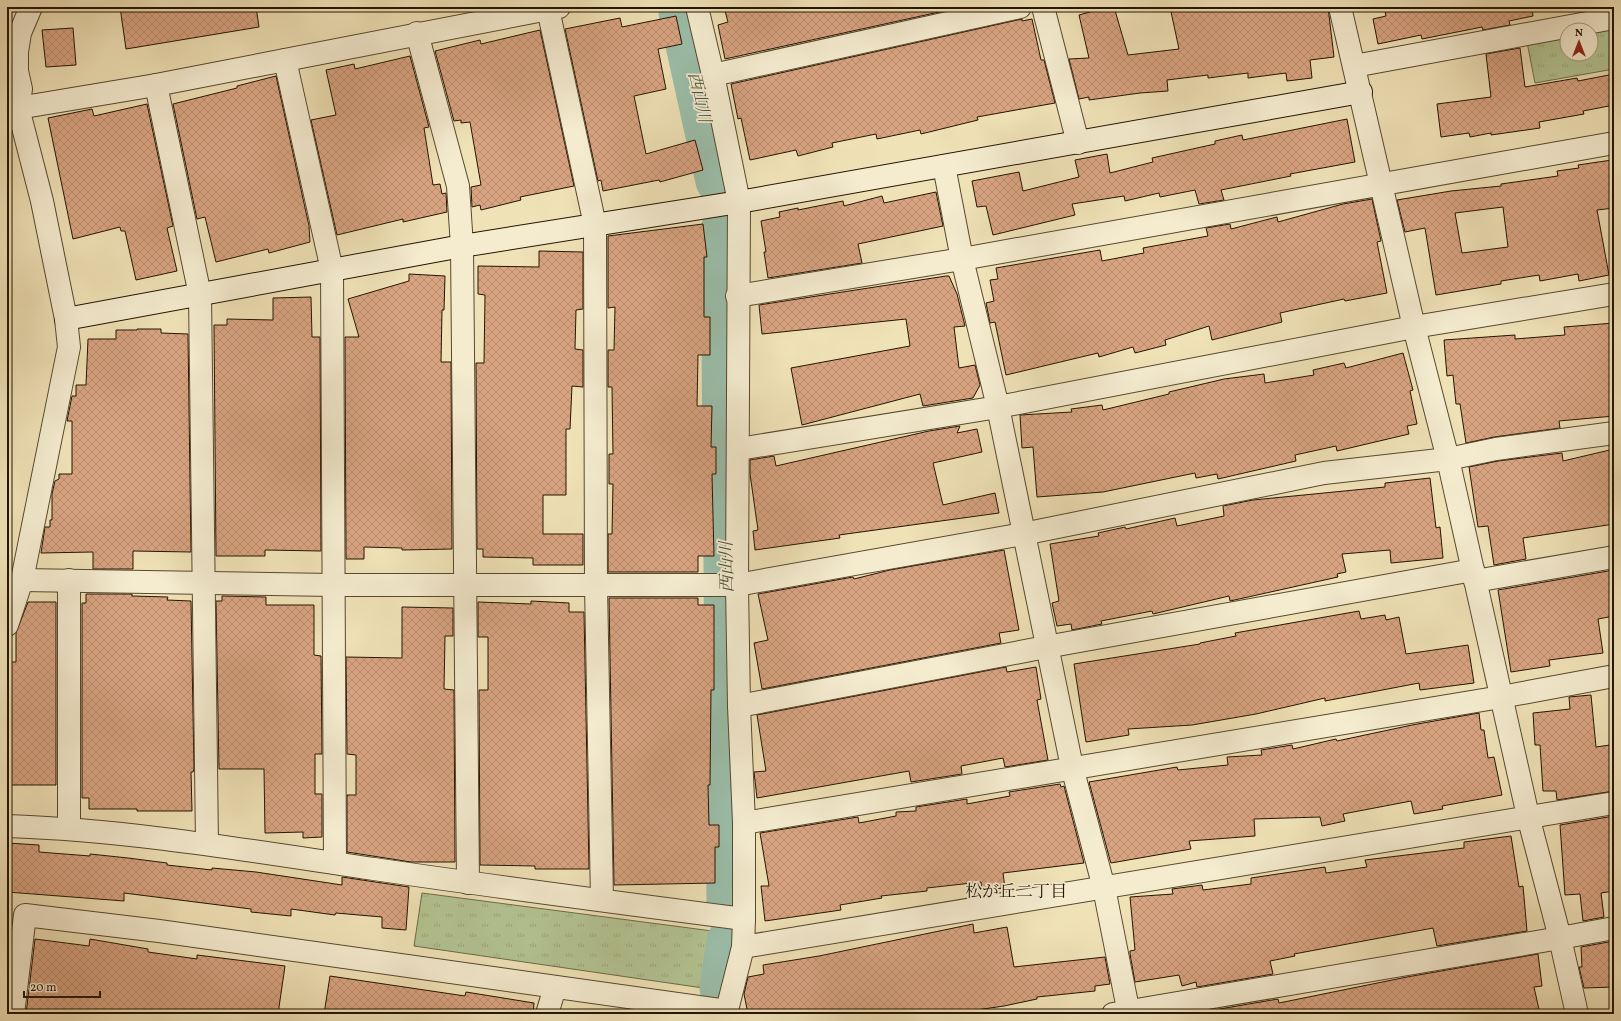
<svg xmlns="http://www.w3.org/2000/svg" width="1621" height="1021" font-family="Vollkorn,'Noto Serif JP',serif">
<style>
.park{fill:url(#park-tufts);stroke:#6c6c4a}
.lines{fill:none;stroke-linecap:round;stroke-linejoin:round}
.river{stroke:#9bbeaa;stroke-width:45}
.building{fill:url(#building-cross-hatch);stroke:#241400;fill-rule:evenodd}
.street-casing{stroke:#57482e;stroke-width:24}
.secondary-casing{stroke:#241400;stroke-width:24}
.street{stroke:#f5ecd0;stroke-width:22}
.secondary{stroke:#f5ecd0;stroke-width:22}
.labels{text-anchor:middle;stroke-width:3.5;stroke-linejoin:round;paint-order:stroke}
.water-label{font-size:17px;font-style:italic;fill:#4e503c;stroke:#f5ecd0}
.neighbourhood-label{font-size:17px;fill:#241400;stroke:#f5ecd0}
</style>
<defs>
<pattern id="park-tufts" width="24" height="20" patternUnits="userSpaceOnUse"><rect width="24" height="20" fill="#b4c493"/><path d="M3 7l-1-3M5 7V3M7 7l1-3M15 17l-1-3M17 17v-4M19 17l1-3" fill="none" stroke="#9ba87d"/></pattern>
<pattern id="building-cross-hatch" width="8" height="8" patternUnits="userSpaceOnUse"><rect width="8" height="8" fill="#d9a482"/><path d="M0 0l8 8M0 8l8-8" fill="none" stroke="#ba8c6e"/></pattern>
</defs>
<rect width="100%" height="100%" fill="#f0e2b7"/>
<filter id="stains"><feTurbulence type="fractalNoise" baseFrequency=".005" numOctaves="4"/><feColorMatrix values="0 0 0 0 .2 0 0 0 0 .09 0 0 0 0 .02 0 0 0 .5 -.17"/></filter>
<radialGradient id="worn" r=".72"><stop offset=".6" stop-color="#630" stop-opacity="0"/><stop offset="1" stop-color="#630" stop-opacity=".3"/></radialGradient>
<g class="park">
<path d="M 1614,27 L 1614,69 L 1535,83 L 1527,42 L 1567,35 L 1567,54 L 1591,54 L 1591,31 Z"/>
<path d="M 422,893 L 720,932 L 727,942 L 717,990 L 414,946 Z"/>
</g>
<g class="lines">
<g class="river">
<path d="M 681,13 L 718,181"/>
<path d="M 723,230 L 729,903"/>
<path d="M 722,988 L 729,941"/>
</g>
</g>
<g class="building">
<path d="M 120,7 L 256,7 L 259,27 L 126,49 Z"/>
<path d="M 724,7 L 962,7 L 725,59 L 718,25 L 728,22 Z"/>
<path d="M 1089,7 L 1114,7 L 1128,55 L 1179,49 L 1170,7 L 1328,7 L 1334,57 L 1310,60 L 1312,78 L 1287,81 L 1286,73 L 1248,78 L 1248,73 L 1208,78 L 1208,75 L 1167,80 L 1168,91 L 1140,93 L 1089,100 L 1089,97 L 1079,99 L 1069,59 L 1089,58 L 1079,15 L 1090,12 Z"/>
<path d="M 1404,7 L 1532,7 L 1533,16 L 1509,21 L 1510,25 L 1483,30 L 1482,27 L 1422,39 L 1421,35 L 1378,44 L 1373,19 L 1386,16 L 1385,11 Z"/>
<path d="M 676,16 L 682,44 L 658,49 L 666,89 L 634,96 L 646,154 L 695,140 L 703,170 L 660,182 L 659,180 L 603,191 L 601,180 L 598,181 L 565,29 L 620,18 L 622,27 Z"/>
<path d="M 1022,19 L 1022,21 L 1032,19 L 1041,60 L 1044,60 L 1055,103 L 977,117 L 978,120 L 921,134 L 920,130 L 877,139 L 876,134 L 832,143 L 833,147 L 798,156 L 796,150 L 750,160 L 741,118 L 738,119 L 731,84 Z"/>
<path d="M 73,28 L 76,65 L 46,67 L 42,30 Z"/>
<path d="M 540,30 L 574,186 L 520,197 L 521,200 L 481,210 L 480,205 L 472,207 L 471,187 L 481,185 L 470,122 L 461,123 L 461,120 L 454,121 L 435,51 L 480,40 L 481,44 Z"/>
<path d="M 1520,48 L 1525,87 L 1577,78 L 1578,81 L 1614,74 L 1614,105 L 1583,111 L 1584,114 L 1539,122 L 1540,128 L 1491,135 L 1491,133 L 1470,137 L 1469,133 L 1441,137 L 1437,104 L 1491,97 L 1486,54 Z"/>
<path d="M 410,56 L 429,127 L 424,128 L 433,185 L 440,184 L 442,194 L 446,193 L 447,212 L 403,222 L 403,219 L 337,235 L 311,120 L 336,115 L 326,70 L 354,64 L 355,69 Z"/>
<path d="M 276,76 L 309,226 L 310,242 L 269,253 L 268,249 L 216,262 L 205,217 L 197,219 L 173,104 L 237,88 L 237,86 Z"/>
<path d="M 147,104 L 173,226 L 167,228 L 177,271 L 136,280 L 125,231 L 121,231 L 120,227 L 73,239 L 48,118 L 92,109 L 94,116 Z"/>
<path d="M 1347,119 L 1355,162 L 1290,174 L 1291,176 L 1221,190 L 1224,200 L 1199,204 L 1195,190 L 1160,197 L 1159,193 L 1125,201 L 1124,196 L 1072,204 L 1075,215 L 993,235 L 986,206 L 977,207 L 972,181 L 1019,172 L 1023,191 L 1079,177 L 1075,160 L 1107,154 L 1110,173 L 1153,162 L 1152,158 L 1215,144 L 1215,141 L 1242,135 L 1243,140 Z"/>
<path d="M 1612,160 L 1614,208 L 1597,210 L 1609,275 L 1579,281 L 1578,274 L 1540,281 L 1539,275 L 1501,281 L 1501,284 L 1436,295 L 1425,228 L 1405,232 L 1397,200 L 1451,191 L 1501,186 L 1501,184 L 1558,176 L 1557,171 L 1579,168 L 1578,165 ZM 1503,207 L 1508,247 L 1462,253 L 1455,213 Z"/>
<path d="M 936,192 L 943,226 L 858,244 L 862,263 L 768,278 L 764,252 L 766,252 L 761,221 L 780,217 L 779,212 L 798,208 L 798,210 L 843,201 L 844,206 L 882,196 L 884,203 Z"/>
<path d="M 1372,199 L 1381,241 L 1377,242 L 1387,293 L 1345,301 L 1344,299 L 1280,313 L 1282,322 L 1212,340 L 1209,326 L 1165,340 L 1166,345 L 1135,353 L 1133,347 L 1099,357 L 1098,353 L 1006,375 L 995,322 L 990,323 L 986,303 L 994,301 L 990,280 L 998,279 L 996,268 L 1100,250 L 1102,261 L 1144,253 L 1143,248 L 1208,236 L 1206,228 L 1230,224 L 1231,229 L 1277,217 L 1278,222 L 1343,204 Z"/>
<path d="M 703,224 L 707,257 L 704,257 L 704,317 L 710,317 L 710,355 L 698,355 L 697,406 L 712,406 L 711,447 L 716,447 L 716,474 L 712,474 L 714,556 L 698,556 L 698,572 L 608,572 L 608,534 L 612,534 L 613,484 L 609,484 L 609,454 L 613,454 L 612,387 L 608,387 L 608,350 L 614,350 L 615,307 L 608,308 L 608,236 Z"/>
<path d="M 539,251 L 583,252 L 583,309 L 576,310 L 575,349 L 583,350 L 583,387 L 572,386 L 570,429 L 566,429 L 566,495 L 543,495 L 543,534 L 583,534 L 583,565 L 533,565 L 533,558 L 483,557 L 483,549 L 477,549 L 476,363 L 484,363 L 485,295 L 478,294 L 478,266 L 539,267 Z"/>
<path d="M 409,274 L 445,276 L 444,310 L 442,310 L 441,362 L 451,362 L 452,549 L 402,550 L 402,548 L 364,547 L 364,559 L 346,559 L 345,337 L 359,337 L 348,299 L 409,281 Z"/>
<path d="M 946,276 L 949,276 L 957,294 L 965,326 L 954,327 L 959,368 L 975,365 L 980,385 L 973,398 L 923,406 L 920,394 L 802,425 L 791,368 L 910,346 L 906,319 L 762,334 L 759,305 Z"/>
<path d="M 311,297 L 312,337 L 320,337 L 321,551 L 265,550 L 265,556 L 216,556 L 214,325 L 227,325 L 227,319 L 273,320 L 273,298 Z"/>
<path d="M 1614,323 L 1614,416 L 1559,421 L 1560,428 L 1494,437 L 1466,443 L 1460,404 L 1456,404 L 1453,375 L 1447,376 L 1444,340 L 1515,335 L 1515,339 L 1565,335 L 1564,327 Z"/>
<path d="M 137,329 L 161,329 L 161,333 L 188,334 L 191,552 L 133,551 L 133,569 L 93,569 L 93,552 L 41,553 L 45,527 L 50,527 L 50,520 L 52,520 L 52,494 L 55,481 L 59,479 L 59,474 L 72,474 L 72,421 L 67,421 L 72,396 L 76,396 L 76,385 L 86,385 L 88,339 L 116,339 L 116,330 L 137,330 Z"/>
<path d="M 1403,353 L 1413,390 L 1410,391 L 1417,424 L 1407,426 L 1409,434 L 1337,451 L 1336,446 L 1295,455 L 1296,461 L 1218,479 L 1217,474 L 1196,478 L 1195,473 L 1103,492 L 1037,497 L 1033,447 L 1022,448 L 1020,415 L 1072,412 L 1071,409 L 1102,405 L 1103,410 L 1169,394 L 1169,392 L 1224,379 L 1264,374 L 1265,383 L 1314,375 L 1313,370 L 1344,363 L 1346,368 Z"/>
<path d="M 960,426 L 957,433 L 977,429 L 982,452 L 933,463 L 943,505 L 995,493 L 999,513 L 839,535 L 840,538 L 755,550 L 753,531 L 758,530 L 750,474 L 750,460 L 774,456 L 776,466 L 929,431 Z"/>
<path d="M 1614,449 L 1614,524 L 1523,538 L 1526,559 L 1494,565 L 1488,526 L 1478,527 L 1469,467 L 1498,461 L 1562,453 L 1563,461 Z"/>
<path d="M 1430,478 L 1436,528 L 1440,527 L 1443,558 L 1391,563 L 1390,550 L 1342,554 L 1346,572 L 1337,574 L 1338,577 L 1230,601 L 1229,596 L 1153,614 L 1152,611 L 1101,621 L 1102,624 L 1072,630 L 1071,624 L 1057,626 L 1052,603 L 1059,601 L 1050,544 L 1099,536 L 1098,533 L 1125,527 L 1126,529 L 1175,518 L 1177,526 L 1224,516 L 1223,506 L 1253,500 L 1385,487 L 1385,483 Z"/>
<path d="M 1004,550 L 1019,630 L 999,633 L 1001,643 L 762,689 L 754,643 L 768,640 L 758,594 L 853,577 L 854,579 L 890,570 Z"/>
<path d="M 1614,570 L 1614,616 L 1598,619 L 1603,653 L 1549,660 L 1550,666 L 1511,672 L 1498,590 Z"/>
<path d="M 86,594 L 132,594 L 132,596 L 168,597 L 167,600 L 191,601 L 194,769 L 193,772 L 191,772 L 192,811 L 137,811 L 137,809 L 89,809 L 89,798 L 82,798 L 82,603 L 86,603 Z"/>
<path d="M 222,596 L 266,597 L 266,605 L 314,605 L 314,655 L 321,656 L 322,754 L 315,754 L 315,794 L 322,794 L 322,837 L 303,838 L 303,832 L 265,833 L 264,769 L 219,769 L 216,601 L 222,601 Z"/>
<path d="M 609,598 L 698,598 L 698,605 L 714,605 L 714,690 L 711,690 L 710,785 L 708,785 L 709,825 L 719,825 L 719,847 L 715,847 L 715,883 L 614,885 Z"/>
<path d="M 531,601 L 569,603 L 569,612 L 584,612 L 589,869 L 535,869 L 535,866 L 480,865 L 479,690 L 488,690 L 488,637 L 478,637 L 478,602 L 531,604 Z"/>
<path d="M 28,602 L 56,602 L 56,785 L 7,785 L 7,662 L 16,662 L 16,633 Z"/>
<path d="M 402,607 L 453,608 L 453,636 L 445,636 L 444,689 L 454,690 L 455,862 L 411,862 L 347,852 L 347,795 L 356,795 L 356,755 L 347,754 L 346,657 L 402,658 Z"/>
<path d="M 1359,611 L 1361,619 L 1385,615 L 1386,620 L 1399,617 L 1406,654 L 1468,645 L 1474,683 L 1420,690 L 1419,683 L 1325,701 L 1325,698 L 1256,714 L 1192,725 L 1128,729 L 1129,735 L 1086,742 L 1074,664 L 1200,644 L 1200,643 L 1236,636 L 1235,633 Z"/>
<path d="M 1006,667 L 1007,672 L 1036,667 L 1041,699 L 1037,700 L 1048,760 L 1005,767 L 1003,758 L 961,766 L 962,774 L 911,782 L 909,771 L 757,798 L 754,772 L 766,771 L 757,715 Z"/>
<path d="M 1591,695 L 1596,747 L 1610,745 L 1614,767 L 1614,791 L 1557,800 L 1556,791 L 1543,791 L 1540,745 L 1535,745 L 1533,713 L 1570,709 L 1569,697 Z"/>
<path d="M 1479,713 L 1481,730 L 1484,730 L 1488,758 L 1494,757 L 1502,795 L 1442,806 L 1443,809 L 1414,814 L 1411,801 L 1343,814 L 1345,821 L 1322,826 L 1320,817 L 1254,819 L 1255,836 L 1189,841 L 1191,849 L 1111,863 L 1110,860 L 1089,782 L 1177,767 L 1178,770 L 1228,765 L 1227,757 L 1262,755 L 1261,750 L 1292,745 L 1293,749 L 1336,739 L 1337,741 L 1412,725 Z"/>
<path d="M 1060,784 L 1061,787 L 1064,786 L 1084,863 L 1003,873 L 1005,888 L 982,890 L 981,882 L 927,888 L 927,891 L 881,896 L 882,898 L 840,905 L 841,910 L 765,921 L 761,886 L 769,886 L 760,833 L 858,817 L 859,823 L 896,816 L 896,812 L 916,811 L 916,807 L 967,799 L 967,804 L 1010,796 L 1009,792 Z"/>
<path d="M 1614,816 L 1614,891 L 1601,893 L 1604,917 L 1583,921 L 1580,894 L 1565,895 L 1560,825 Z"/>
<path d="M 1511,836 L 1519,887 L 1523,886 L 1527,931 L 1437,946 L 1433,928 L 1294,954 L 1295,956 L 1270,961 L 1273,974 L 1197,987 L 1196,982 L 1182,986 L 1179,975 L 1135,982 L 1130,954 L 1130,951 L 1135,950 L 1130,897 L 1173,894 L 1172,889 L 1202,885 L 1203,890 L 1251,884 L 1251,878 L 1325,867 L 1326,873 L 1367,867 L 1365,860 L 1464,848 L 1464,842 Z"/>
<path d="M 7,843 L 39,845 L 39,852 L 90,856 L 90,854 L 128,858 L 167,863 L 167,865 L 212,870 L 212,868 L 256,872 L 342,885 L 342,877 L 409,887 L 406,930 L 382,928 L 382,917 L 336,913 L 335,915 L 291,909 L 291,916 L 251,912 L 251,909 L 124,893 L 124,901 L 7,892 Z"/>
<path d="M 973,924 L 974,933 L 1007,927 L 1014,967 L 1105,957 L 1110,984 L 1095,986 L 1095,991 L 1037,997 L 1037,999 L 1004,1006 L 948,1014 L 748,1014 L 744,994 L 748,977 L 764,974 L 763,965 L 819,956 Z"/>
<path d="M 35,939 L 89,946 L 90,939 L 148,949 L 148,952 L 197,959 L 197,955 L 285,966 L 278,1014 L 26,1014 Z"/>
<path d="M 1614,941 L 1614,987 L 1584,988 L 1579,967 L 1582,967 L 1581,947 Z"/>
<path d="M 1538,954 L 1542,986 L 1534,987 L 1540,1014 L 1203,1014 L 1202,1012 L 1278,999 L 1279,1003 L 1407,977 Z"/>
<path d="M 330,976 L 465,996 L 466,992 L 534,1003 L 533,1014 L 324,1014 Z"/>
</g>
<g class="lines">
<defs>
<g id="street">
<path d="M 697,7 L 713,75 L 739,202 L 737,585 L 739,706 L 744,823 L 744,919 L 743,947 L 726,1014"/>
<path d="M 1043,7 L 1078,143"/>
<path d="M 548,9 L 595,225 L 596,586 L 602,900"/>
<path d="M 417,33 L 458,186 L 462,246 L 468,883"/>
<path d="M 285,60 L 332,270 L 335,863"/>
<path d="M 1354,66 L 1614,18"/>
<path d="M 713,75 L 1020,7"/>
<path d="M 156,85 L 200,295 L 207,844"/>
<path d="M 18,108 L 156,85 L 559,7"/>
<path d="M 944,166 L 962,259 L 998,407 L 1072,767 L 1104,888 L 1129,1014"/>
<path d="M 737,296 L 962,259 L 1614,143"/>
<path d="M 739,449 L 998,407 L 1414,327 L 1614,294"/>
<path d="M 22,580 L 333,585 L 737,585 L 1023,534 L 1324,473 L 1448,459 L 1496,449 L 1614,433"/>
<path d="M 69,580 L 69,828"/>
<path d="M 1475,581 L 1614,557"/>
<path d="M 7,625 L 22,580 L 69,347 L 66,319 L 42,201 L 18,108 L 21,89 L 17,71 L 17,52 L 20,33 L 31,7"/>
<path d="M 739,706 L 1046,647 L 1473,570"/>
<path d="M 744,823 L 1501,697 L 1614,676"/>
<path d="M 7,826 C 130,830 252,851 374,869 C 497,887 620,903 744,919"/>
<path d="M 743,947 L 1614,803"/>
<path d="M 13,1014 L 25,915 L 159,931 L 727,1011"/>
<path d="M 547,1014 L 555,987"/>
<path d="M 1113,1014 L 1560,938 L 1528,816 L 1448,459 L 1414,327 L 1340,7"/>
<path d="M 1577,1014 L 1560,938 L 1614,928"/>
</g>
<path id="secondary" d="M 66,319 L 462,246 L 739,202 L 1361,92"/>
</defs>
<use href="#street" class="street-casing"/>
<use href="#secondary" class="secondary-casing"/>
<use href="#street" class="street"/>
<use href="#secondary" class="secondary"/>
</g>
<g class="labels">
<g class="water-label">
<text transform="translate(700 97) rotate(77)" y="6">西山川</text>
<text transform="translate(726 567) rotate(-91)" y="6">西山川</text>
</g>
<g class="neighbourhood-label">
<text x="1016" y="897">松が丘二丁目</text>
</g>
</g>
<rect width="1621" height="1021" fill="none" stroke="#f0e2b7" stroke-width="24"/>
<rect x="8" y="8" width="1605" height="1005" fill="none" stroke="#241400" stroke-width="2"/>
<rect x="12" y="12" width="1597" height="997" fill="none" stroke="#241400"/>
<g transform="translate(1579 42)"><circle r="19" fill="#f5ecd0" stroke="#a1967d"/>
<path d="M0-3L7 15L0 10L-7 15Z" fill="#8f2418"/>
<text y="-6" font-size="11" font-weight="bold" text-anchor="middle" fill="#241400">N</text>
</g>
<path d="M24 991v6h76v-6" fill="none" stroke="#241400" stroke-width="2"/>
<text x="30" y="991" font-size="12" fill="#241400" stroke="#f5ecd0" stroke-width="3" paint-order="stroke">20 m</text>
<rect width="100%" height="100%" filter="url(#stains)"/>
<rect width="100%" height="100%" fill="url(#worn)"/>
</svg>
